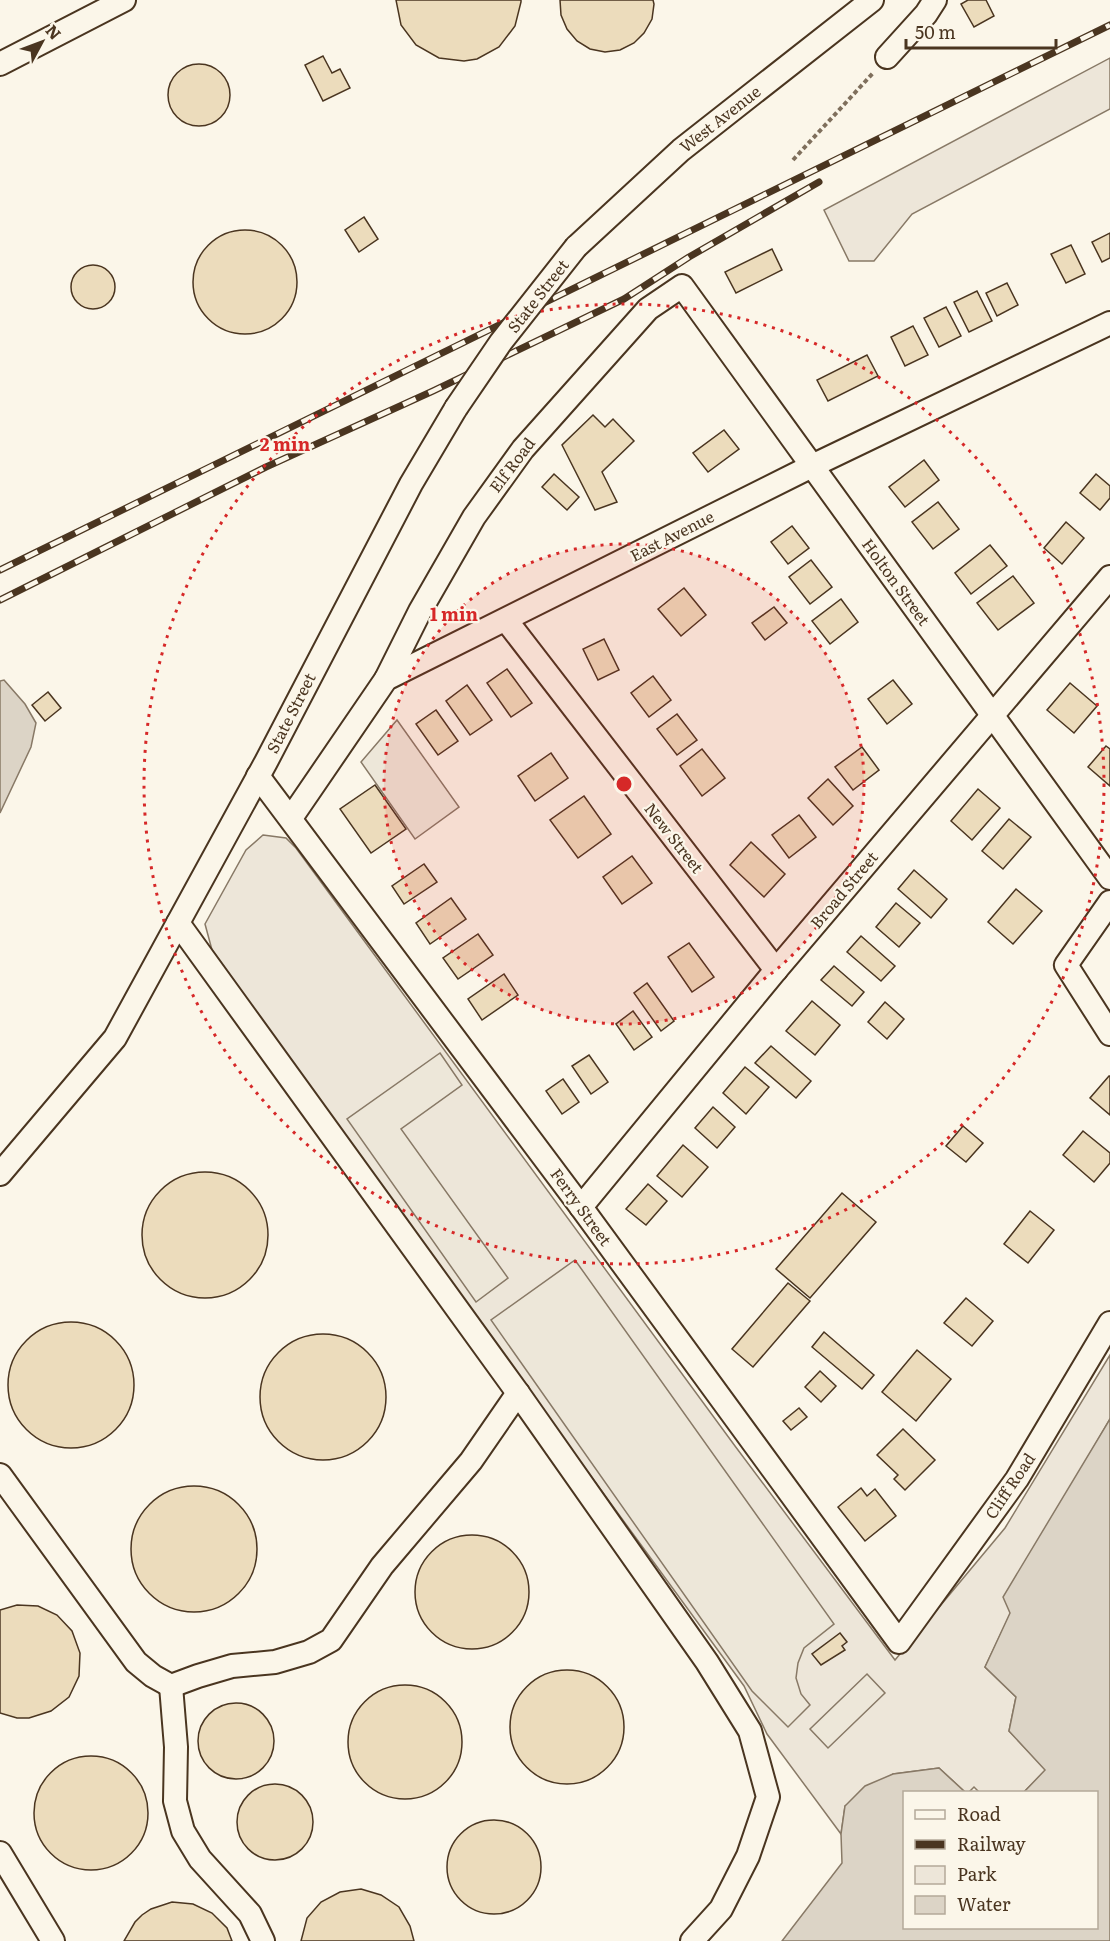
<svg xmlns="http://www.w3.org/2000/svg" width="1110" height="1941" font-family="Literata,serif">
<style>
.green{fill:#ede6d9;stroke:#887966;stroke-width:1.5}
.parking{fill:#ede7d9;stroke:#887966;stroke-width:1.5}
.water{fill:#dcd4c6;stroke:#887966;stroke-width:1.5}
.building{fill:#ecdcbc;stroke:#4a3520;stroke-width:1.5}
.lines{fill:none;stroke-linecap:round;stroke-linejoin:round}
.minor-casing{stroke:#4a3520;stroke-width:26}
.path{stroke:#7f6f5c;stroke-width:4;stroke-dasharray:4.5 3;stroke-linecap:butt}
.minor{stroke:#fbf6e9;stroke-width:22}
.rail-casing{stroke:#4a3520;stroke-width:7}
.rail{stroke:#fbf6e9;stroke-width:4.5;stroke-dasharray:14;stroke-linecap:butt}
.minor-bridge-casing{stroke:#4a3520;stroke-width:26;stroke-linecap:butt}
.minor-bridge{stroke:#fbf6e9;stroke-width:22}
.ring{fill:none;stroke:#d62828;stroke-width:3;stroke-dasharray:3 6}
.labels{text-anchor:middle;stroke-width:4.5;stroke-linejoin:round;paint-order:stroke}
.street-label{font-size:16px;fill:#4a3520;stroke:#fbf6e9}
.centre{fill:#d62828;stroke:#fbf6e9;stroke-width:3}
.ring-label{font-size:18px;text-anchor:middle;font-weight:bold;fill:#d62828;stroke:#fbf6e9;stroke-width:4.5;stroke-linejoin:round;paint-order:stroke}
</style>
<rect width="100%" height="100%" fill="#fbf6e9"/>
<g class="green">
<path d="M 1110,58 L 1110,109 L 912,214 L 874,261 L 849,261 L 824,210 Z"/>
<path d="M 263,835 L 286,838 L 296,848 L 735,1446 L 895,1660 L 1005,1528 L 1110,1355 L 1110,1419 L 1074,1481 L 985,1667 L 1016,1697 L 1009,1731 L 1046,1770 L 1024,1792 L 979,1792 L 974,1787 L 969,1792 L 965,1792 L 939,1768 L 893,1774 L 845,1806 L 841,1834 L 767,1734 L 744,1686 L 482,1327 L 212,950 L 205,924 L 246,850 Z"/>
</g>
<g class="parking">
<path d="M 397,720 L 459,807 L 415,839 L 361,762 Z"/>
<path d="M 440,1053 L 462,1085 L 401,1129 L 508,1278 L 476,1302 L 347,1119 Z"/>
<path d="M 575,1260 L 834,1624 L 804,1648 L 798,1663 L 796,1678 L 801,1694 L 810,1705 L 788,1727 L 752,1691 L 491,1320 Z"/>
<path d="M 867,1674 L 885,1693 L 828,1748 L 810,1729 Z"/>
</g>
<g class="water">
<path d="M 4,680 L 25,704 L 36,723 L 31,747 L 0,813 L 0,681 Z"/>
<path d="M 1110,1419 L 1110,1941 L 782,1941 L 842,1863 L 841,1834 L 845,1806 L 865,1786 L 893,1774 L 939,1768 L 965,1792 L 904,1792 L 904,1928 L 1096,1928 L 1096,1792 L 1024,1792 L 1045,1770 L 1009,1731 L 1016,1697 L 985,1667 L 1010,1613 L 1003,1597 Z"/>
</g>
<g class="building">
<path d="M 396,0 L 521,0 L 521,2 L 515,26 L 499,47 L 477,59 L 464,61 L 439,58 L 416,45 L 401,25 Z"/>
<path d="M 560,0 L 653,0 L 654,4 L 652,19 L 644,33 L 634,43 L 620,50 L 605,52 L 590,49 L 577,41 L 567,29 L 561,15 Z"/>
<path d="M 968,0 L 986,0 L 994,16 L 974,27 L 961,4 Z"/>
<path d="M 323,56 L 332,73 L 340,69 L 350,88 L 323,101 L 305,65 Z"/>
<circle cx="199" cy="95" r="31"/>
<path d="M 364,217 L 378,239 L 359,252 L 345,230 Z"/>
<circle cx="245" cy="282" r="52"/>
<path d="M 1110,233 L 1110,258 L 1102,262 L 1092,242 Z"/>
<path d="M 1071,245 L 1085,274 L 1066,283 L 1051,254 Z"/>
<path d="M 772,249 L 782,270 L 736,293 L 725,272 Z"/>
<circle cx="93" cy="287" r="22"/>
<path d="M 1007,283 L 1018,305 L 997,316 L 986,293 Z"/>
<path d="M 977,291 L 992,321 L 969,332 L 954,302 Z"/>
<path d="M 946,307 L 961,336 L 939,347 L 924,318 Z"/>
<path d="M 913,326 L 928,355 L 905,366 L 891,337 Z"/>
<path d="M 867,355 L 878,376 L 828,401 L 817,380 Z"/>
<path d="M 593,415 L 605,427 L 613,419 L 634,441 L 602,472 L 617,502 L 595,510 L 562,445 Z"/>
<path d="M 724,430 L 739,449 L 708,472 L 693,453 Z"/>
<path d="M 924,460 L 939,480 L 905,507 L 889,487 Z"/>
<path d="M 554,474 L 579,497 L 567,510 L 542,487 Z"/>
<path d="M 1096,474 L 1110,486 L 1110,498 L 1100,510 L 1080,493 Z"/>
<path d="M 938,502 L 959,529 L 933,549 L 912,522 Z"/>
<path d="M 1066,522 L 1084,538 L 1062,564 L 1044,548 Z"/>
<path d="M 792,526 L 809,548 L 788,564 L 771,542 Z"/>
<path d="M 990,545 L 1007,566 L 971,594 L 955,573 Z"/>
<path d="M 811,560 L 832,587 L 810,604 L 789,577 Z"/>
<path d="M 1013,576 L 1034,603 L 998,630 L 977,603 Z"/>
<path d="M 684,588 L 706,615 L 681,636 L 658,609 Z"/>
<path d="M 841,599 L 858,622 L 830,644 L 812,621 Z"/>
<path d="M 774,607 L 787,623 L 765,640 L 752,623 Z"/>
<path d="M 604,639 L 619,670 L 598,680 L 583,649 Z"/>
<path d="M 507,669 L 532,703 L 511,717 L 487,683 Z"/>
<path d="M 653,676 L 671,700 L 649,717 L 631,693 Z"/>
<path d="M 893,680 L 912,704 L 887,724 L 868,699 Z"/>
<path d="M 1070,683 L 1097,706 L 1074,733 L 1047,710 Z"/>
<path d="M 467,685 L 492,720 L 470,735 L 446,701 Z"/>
<path d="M 48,692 L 61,708 L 45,721 L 32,705 Z"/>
<path d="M 436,710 L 458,741 L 438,755 L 416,724 Z"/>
<path d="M 677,714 L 697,740 L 677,755 L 657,729 Z"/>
<path d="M 1106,746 L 1110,749 L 1110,786 L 1088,767 Z"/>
<path d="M 862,747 L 879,770 L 853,790 L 835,767 Z"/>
<path d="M 702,749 L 725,778 L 702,796 L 680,766 Z"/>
<path d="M 551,753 L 568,778 L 535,801 L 518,776 Z"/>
<path d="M 828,779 L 853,806 L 833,825 L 808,798 Z"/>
<path d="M 375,785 L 406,829 L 371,853 L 340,809 Z"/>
<path d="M 978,789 L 1000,808 L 972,840 L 951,821 Z"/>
<path d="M 584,796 L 611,834 L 578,858 L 550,820 Z"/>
<path d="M 799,815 L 816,837 L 789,858 L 772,835 Z"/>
<path d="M 1009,819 L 1031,837 L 1003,869 L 982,851 Z"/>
<path d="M 751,842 L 785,874 L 764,897 L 730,865 Z"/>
<path d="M 632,856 L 652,883 L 622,904 L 603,877 Z"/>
<path d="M 424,864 L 437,882 L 404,904 L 392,886 Z"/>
<path d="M 914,870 L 947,899 L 931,918 L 898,889 Z"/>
<path d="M 1016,889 L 1042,911 L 1013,944 L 988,922 Z"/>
<path d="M 451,898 L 466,919 L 430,944 L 416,923 Z"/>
<path d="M 896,903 L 920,923 L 899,947 L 876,927 Z"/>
<path d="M 478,934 L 493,955 L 458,979 L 443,958 Z"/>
<path d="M 861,936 L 895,966 L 881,981 L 847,952 Z"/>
<path d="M 689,943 L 714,977 L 692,992 L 668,957 Z"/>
<path d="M 834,966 L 864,992 L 852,1006 L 821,980 Z"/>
<path d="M 504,974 L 518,995 L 482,1020 L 468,999 Z"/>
<path d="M 647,983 L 674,1021 L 661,1031 L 634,993 Z"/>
<path d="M 812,1001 L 840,1025 L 815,1055 L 786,1031 Z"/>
<path d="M 885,1002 L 904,1019 L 887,1039 L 868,1022 Z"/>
<path d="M 633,1011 L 652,1037 L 634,1050 L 616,1024 Z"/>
<path d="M 771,1046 L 811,1081 L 796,1098 L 755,1063 Z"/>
<path d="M 589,1055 L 608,1082 L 591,1094 L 572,1066 Z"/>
<path d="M 745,1067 L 769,1087 L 746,1114 L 723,1093 Z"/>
<path d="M 1109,1076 L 1110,1076 L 1110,1115 L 1090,1098 Z"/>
<path d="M 563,1079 L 579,1102 L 562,1114 L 546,1091 Z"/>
<path d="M 713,1107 L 735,1127 L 717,1148 L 695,1128 Z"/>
<path d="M 963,1126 L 983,1143 L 966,1162 L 946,1146 Z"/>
<path d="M 1083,1131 L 1110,1153 L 1110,1163 L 1094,1182 L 1063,1155 Z"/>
<path d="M 683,1145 L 708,1167 L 682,1197 L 657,1176 Z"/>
<circle cx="205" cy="1235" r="63"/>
<path d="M 648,1184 L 667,1201 L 646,1225 L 626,1209 Z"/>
<path d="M 842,1193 L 876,1222 L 810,1298 L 776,1269 Z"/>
<path d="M 1030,1211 L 1054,1230 L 1028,1263 L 1004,1244 Z"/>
<path d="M 788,1283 L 810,1301 L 753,1367 L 732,1349 Z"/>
<path d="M 966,1298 L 993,1321 L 972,1346 L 944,1323 Z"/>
<circle cx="71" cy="1385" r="63"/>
<path d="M 824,1332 L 874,1375 L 862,1389 L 812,1347 Z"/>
<circle cx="323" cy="1397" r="63"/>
<path d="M 917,1350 L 951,1379 L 916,1421 L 882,1392 Z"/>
<path d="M 820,1371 L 836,1386 L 821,1402 L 805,1387 Z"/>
<path d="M 799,1408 L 807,1417 L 791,1430 L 783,1421 Z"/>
<path d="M 903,1429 L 935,1460 L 905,1490 L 894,1479 L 898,1475 L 877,1455 Z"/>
<circle cx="194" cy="1549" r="63"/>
<path d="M 861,1488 L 867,1496 L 875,1489 L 896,1516 L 865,1541 L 838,1507 Z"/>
<circle cx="472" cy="1592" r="57"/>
<path d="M 17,1605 L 38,1606 L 57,1615 L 72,1631 L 80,1653 L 79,1676 L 69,1697 L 51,1711 L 29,1718 L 17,1718 L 0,1713 L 0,1610 Z"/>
<path d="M 840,1633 L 847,1642 L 842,1646 L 845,1650 L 821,1665 L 812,1654 Z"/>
<circle cx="567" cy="1727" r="57"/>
<circle cx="405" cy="1742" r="57"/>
<circle cx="236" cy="1741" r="38"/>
<circle cx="91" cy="1813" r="57"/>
<circle cx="275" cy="1822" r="38"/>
<circle cx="494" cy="1867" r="47"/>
<path d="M 361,1889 L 381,1895 L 399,1907 L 410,1926 L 414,1941 L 301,1941 L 307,1918 L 321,1902 L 340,1892 Z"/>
<path d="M 172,1902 L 193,1904 L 212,1913 L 227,1928 L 232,1941 L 124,1941 L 135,1922 L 142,1915 L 151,1909 Z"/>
</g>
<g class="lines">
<defs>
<g id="minor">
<path d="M 887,57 L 926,14 L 935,0"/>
<path d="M 0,64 L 124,0"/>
<path d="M 576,247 L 681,150 L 872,0"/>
<path d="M 506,620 L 776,970"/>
<path d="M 386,679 L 420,611 L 474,517 L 523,449 L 648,309 L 682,286 L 1110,878"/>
<path d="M 258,776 L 581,1207 L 899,1642 L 1017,1479 L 1110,1323"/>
<path d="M 291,818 L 386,679 L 812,466 L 1110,323"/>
<path d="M 1110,902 L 1066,965 L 1110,1034"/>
<path d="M 178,923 L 518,1393 L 707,1662 L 750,1731 L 768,1797 L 748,1856 L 721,1909 L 692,1941"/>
<path d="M 0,1174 L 115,1038 L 266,762 L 411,484 L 456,408"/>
<path d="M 581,1207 L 776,970 L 1110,577"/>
<path d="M 0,1475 L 136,1662 L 153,1676 L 171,1686 L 198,1676 L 232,1666 L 275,1662 L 309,1652 L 331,1640 L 382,1566 L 471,1461 L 518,1393"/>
<path d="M 171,1686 L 176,1747 L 175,1801 L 183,1831 L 200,1859 L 250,1914 L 263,1941"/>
<path d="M 0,1853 L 53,1941"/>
</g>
</defs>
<use href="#minor" class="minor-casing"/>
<path class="path" d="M 793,160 L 874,72"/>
<use href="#minor" class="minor"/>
<defs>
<g id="rail">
<path d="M 0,570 L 1110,25"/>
<path d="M 0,600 L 266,467 L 433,391 L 624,299 L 689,257 L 819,182"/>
</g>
</defs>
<use href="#rail" class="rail-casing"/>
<use href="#rail" class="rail"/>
<defs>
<path id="minor-bridge" d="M 456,408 L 501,342 L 576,247"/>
</defs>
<use href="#minor-bridge" class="minor-bridge-casing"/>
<use href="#minor-bridge" class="minor-bridge"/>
</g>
<circle cx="624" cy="784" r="240" fill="#d62828" fill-opacity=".12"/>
<g class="ring">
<circle cx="624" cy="784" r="240"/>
<circle cx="624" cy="784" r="480"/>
</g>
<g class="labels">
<g class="street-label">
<text transform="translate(720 119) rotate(-38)" y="6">West Avenue</text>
<text transform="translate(538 296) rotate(-52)" y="6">State Street</text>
<text transform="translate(512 465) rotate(-53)" y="6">Elf Road</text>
<text transform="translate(672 536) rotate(-27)" y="6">East Avenue</text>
<text transform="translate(896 582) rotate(54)" y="6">Holton Street</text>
<text transform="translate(291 713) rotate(-63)" y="6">State Street</text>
<text transform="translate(674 838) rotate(52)" y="6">New Street</text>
<text transform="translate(844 890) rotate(-50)" y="6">Broad Street</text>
<text transform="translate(581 1207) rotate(54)" y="6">Ferry Street</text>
<text transform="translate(1010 1486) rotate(-56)" y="6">Cliff Road</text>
</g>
</g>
<circle cx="624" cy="784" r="9" class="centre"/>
<g class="ring-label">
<text x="285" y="451">2 min</text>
<text x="454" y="621">1 min</text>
</g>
<rect x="903" y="1791" width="195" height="138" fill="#fbf6e9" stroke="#b4a999" stroke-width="1.5"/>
<rect x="915" y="1810" width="30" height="9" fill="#fbf6e9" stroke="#b4a999" stroke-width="1.5"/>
<text x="957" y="1821" font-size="18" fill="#4a3520">Road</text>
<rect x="915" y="1840" width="30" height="9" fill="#4a3520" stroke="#b4a999" stroke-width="1.5"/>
<text x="957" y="1851" font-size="18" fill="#4a3520">Railway</text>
<rect x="915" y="1866" width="30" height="18" fill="#ede6d9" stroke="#b4a999" stroke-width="1.5"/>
<text x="957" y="1881" font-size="18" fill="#4a3520">Park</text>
<rect x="915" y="1896" width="30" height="18" fill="#dcd4c6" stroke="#b4a999" stroke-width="1.5"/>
<text x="957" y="1911" font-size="18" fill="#4a3520">Water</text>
<g transform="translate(42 42) rotate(49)" stroke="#fbf6e9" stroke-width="4.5" paint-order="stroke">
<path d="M0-4.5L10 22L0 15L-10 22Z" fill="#4a3520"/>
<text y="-9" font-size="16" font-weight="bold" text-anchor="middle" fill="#4a3520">N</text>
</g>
<path d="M906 39v9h150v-9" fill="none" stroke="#4a3520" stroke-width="3"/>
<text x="915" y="39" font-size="18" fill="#4a3520" stroke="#fbf6e9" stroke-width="4.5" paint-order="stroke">50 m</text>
</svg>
